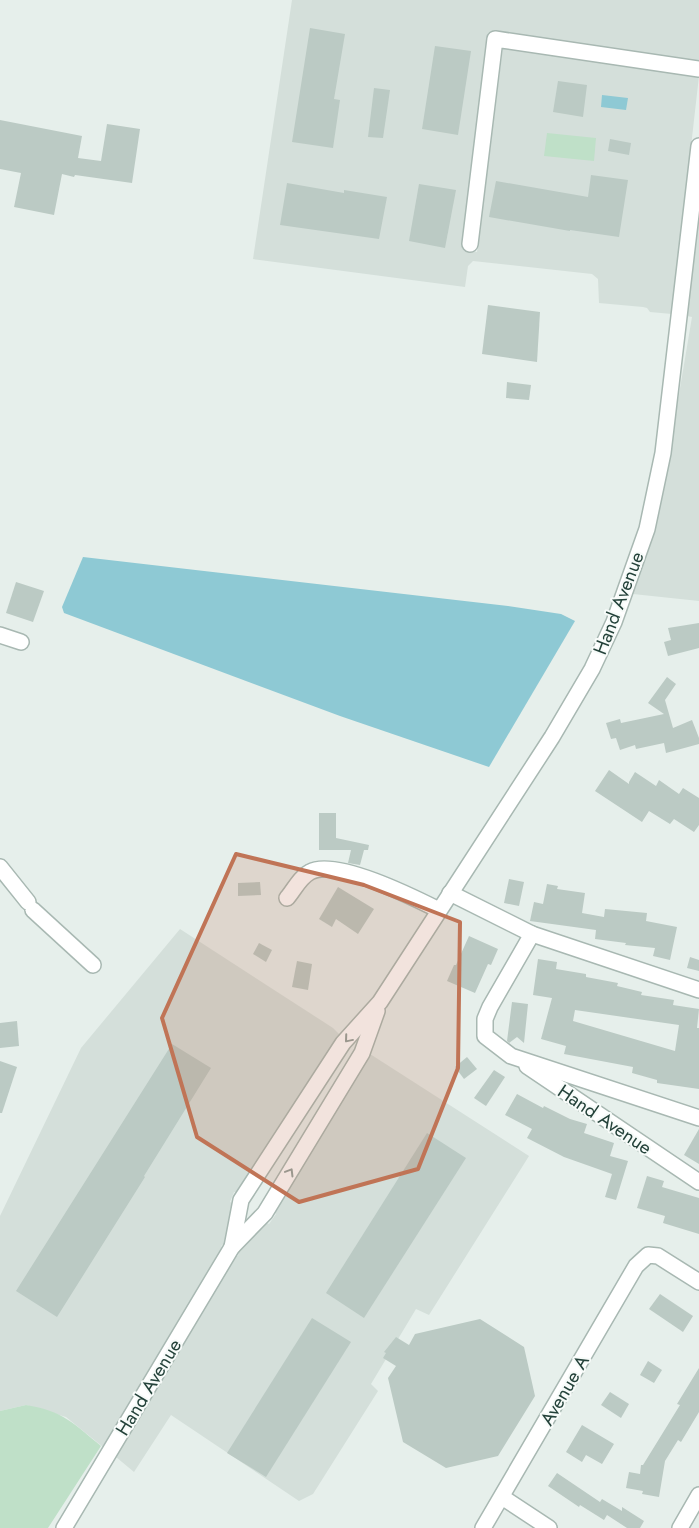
<svg xmlns="http://www.w3.org/2000/svg" width="699" height="1528" font-family="Jost,sans-serif">
<style>
.built{fill:#d4dfda}
.green{fill:#bfe0c8}
.water{fill:#8ec9d4}
.building{fill:#bbcac4;fill-rule:evenodd}
.lines{fill:none;stroke-linecap:round;stroke-linejoin:round}
.minor-casing{stroke:#a8b8b2;stroke-width:18}
.minor{stroke:#fff;stroke-width:15}
.oneway{stroke:#92a09c}
.marked{fill:#c07456;fill-opacity:0.2;stroke:#c07456;stroke-width:4;stroke-linejoin:round}
.labels{text-anchor:middle;stroke-width:4;stroke-linejoin:round;paint-order:stroke}
.street-label{font-size:19px;fill:#24423a;stroke:#f7fbf9}
</style>
<rect width="100%" height="100%" fill="#e6efeb"/>
<g class="built">
<path d="M 292,0 L 699,0 L 699,61 L 496,32 L 488,37 L 462,249 L 477,252 L 503,47 L 699,76 L 672,314 L 650,312 L 647,308 L 643,307 L 599,303 L 598,279 L 592,274 L 473,261 L 468,266 L 465,287 L 253,259 Z"/>
<path d="M 699,215 L 699,601 L 633,594 L 655,531 L 671,455 L 677,406 L 692,317 L 687,316 Z"/>
<path d="M 180,929 L 333,1028 L 340,1035 L 236,1192 L 234,1192 L 230,1202 L 232,1203 L 225,1243 L 221,1246 L 222,1247 L 103,1447 L 66,1417 L 26,1405 L 0,1411 L 0,1216 L 81,1048 Z"/>
<path d="M 370,1054 L 529,1156 L 429,1315 L 416,1309 L 371,1384 L 378,1391 L 313,1494 L 299,1501 L 171,1415 L 134,1472 L 116,1457 L 236,1255 L 238,1256 L 239,1251 L 267,1223 L 269,1224 L 276,1214 L 275,1213 Z"/>
</g>
<g class="green">
<path d="M 547,133 L 596,138 L 594,161 L 544,156 Z"/>
<path d="M 26,1405 C 63,1411 73,1423 101,1446 L 48,1528 L 0,1528 L 0,1411 Z"/>
</g>
<g class="water">
<path d="M 602,95 L 628,98 L 626,110 L 601,107 Z"/>
<path d="M 83,557 L 508,606 L 561,614 L 575,621 L 489,767 L 340,716 L 64,613 L 62,607 Z"/>
</g>
<g class="building">
<path d="M 310,28 L 345,34 L 334,99 L 340,100 L 333,148 L 292,142 Z"/>
<path d="M 435,46 L 471,51 L 458,135 L 422,129 Z"/>
<path d="M 558,81 L 587,85 L 583,117 L 553,112 Z"/>
<path d="M 374,88 L 390,90 L 383,138 L 368,137 Z"/>
<path d="M 0,120 L 82,136 L 78,158 L 101,161 L 107,124 L 140,129 L 132,183 L 75,175 L 74,177 L 62,174 L 54,215 L 14,207 L 21,173 L 0,169 Z"/>
<path d="M 610,139 L 631,143 L 629,155 L 608,151 Z"/>
<path d="M 591,175 L 628,180 L 619,237 L 570,230 L 570,231 L 489,217 L 496,181 L 588,197 Z"/>
<path d="M 287,183 L 344,193 L 344,190 L 387,197 L 379,239 L 280,225 Z"/>
<path d="M 419,184 L 456,190 L 445,248 L 409,241 Z"/>
<path d="M 488,305 L 540,312 L 537,362 L 482,354 Z"/>
<path d="M 507,382 L 531,385 L 529,400 L 506,398 Z"/>
<path d="M 16,582 L 44,591 L 33,622 L 6,613 Z"/>
<path d="M 699,623 L 699,648 L 668,656 L 664,642 L 671,640 L 668,628 Z"/>
<path d="M 667,677 L 676,684 L 665,700 L 673,728 L 692,720 L 699,738 L 699,744 L 666,753 L 664,743 L 636,749 L 635,745 L 620,750 L 616,738 L 611,739 L 606,723 L 620,719 L 621,723 L 664,714 L 648,703 Z"/>
<path d="M 609,770 L 629,784 L 629,782 L 635,772 L 656,786 L 659,780 L 679,794 L 683,788 L 699,798 L 699,825 L 694,832 L 674,819 L 670,824 L 649,811 L 642,822 L 595,791 Z"/>
<path d="M 319,813 L 336,813 L 336,838 L 369,845 L 368,850 L 364,850 L 360,865 L 348,863 L 351,850 L 319,850 Z"/>
<path d="M 509,879 L 524,882 L 519,906 L 504,903 Z"/>
<path d="M 260,882 L 261,895 L 238,896 L 238,883 Z"/>
<path d="M 547,884 L 558,886 L 557,889 L 585,893 L 582,913 L 604,917 L 605,909 L 647,913 L 646,921 L 677,927 L 670,960 L 653,956 L 655,948 L 625,945 L 626,943 L 595,939 L 596,930 L 530,921 L 534,902 L 543,904 Z"/>
<path d="M 338,887 L 374,909 L 358,934 L 336,919 L 332,927 L 319,919 Z"/>
<path d="M 469,936 L 498,949 L 491,965 L 488,964 L 475,993 L 447,981 L 454,965 L 456,965 Z"/>
<path d="M 259,943 L 272,950 L 266,962 L 253,954 Z"/>
<path d="M 690,957 L 699,960 L 699,971 L 687,968 Z"/>
<path d="M 538,959 L 557,962 L 556,969 L 586,974 L 586,977 L 618,983 L 617,986 L 642,992 L 641,995 L 674,1000 L 673,1005 L 699,1009 L 697,1028 L 699,1028 L 699,1089 L 657,1083 L 657,1080 L 632,1073 L 633,1067 L 564,1054 L 566,1046 L 541,1039 L 552,998 L 533,995 ZM 575,1010 L 679,1025 L 675,1051 L 573,1021 Z"/>
<path d="M 297,961 L 312,964 L 308,990 L 292,987 Z"/>
<path d="M 512,1002 L 528,1004 L 524,1043 L 517,1037 L 509,1043 L 507,1041 Z"/>
<path d="M 17,1021 L 19,1046 L 0,1048 L 0,1023 Z"/>
<path d="M 172,1044 L 211,1068 L 144,1176 L 145,1177 L 57,1317 L 16,1291 Z"/>
<path d="M 467,1057 L 477,1069 L 464,1079 L 455,1067 Z"/>
<path d="M 0,1061 L 17,1067 L 2,1113 L 0,1113 Z"/>
<path d="M 494,1070 L 505,1077 L 486,1106 L 474,1098 Z"/>
<path d="M 517,1094 L 543,1108 L 544,1106 L 570,1119 L 587,1124 L 584,1133 L 614,1143 L 610,1156 L 628,1161 L 616,1200 L 605,1197 L 612,1174 L 564,1157 L 527,1138 L 532,1129 L 505,1115 Z"/>
<path d="M 699,1129 L 699,1164 L 684,1155 Z"/>
<path d="M 427,1133 L 466,1158 L 364,1318 L 326,1293 Z"/>
<path d="M 647,1176 L 664,1181 L 662,1187 L 699,1198 L 699,1234 L 663,1223 L 665,1216 L 637,1208 Z"/>
<path d="M 660,1294 L 693,1316 L 683,1332 L 649,1309 Z"/>
<path d="M 312,1318 L 351,1342 L 266,1477 L 227,1453 Z"/>
<path d="M 480,1319 L 524,1347 L 535,1396 L 498,1456 L 446,1468 L 403,1442 L 388,1378 L 396,1366 L 383,1358 L 386,1353 L 384,1352 L 396,1337 L 409,1345 L 415,1334 Z"/>
<path d="M 648,1361 L 662,1370 L 654,1383 L 640,1375 Z"/>
<path d="M 699,1368 L 699,1412 L 681,1442 L 678,1440 L 665,1461 L 659,1497 L 642,1494 L 643,1491 L 626,1488 L 629,1472 L 640,1474 L 641,1465 L 643,1465 L 680,1405 L 677,1404 Z"/>
<path d="M 610,1392 L 629,1404 L 621,1418 L 601,1405 Z"/>
<path d="M 582,1425 L 614,1444 L 602,1464 L 586,1455 L 582,1462 L 566,1452 Z"/>
<path d="M 557,1473 L 600,1502 L 602,1499 L 622,1511 L 622,1507 L 644,1521 L 640,1528 L 627,1528 L 607,1515 L 604,1520 L 580,1505 L 579,1507 L 548,1486 Z"/>
</g>
<g class="lines">
<defs>
<g id="minor">
<path d="M 470,244 L 495,39 L 699,69"/>
<path d="M 0,635 L 21,642"/>
<path d="M 0,867 L 28,902"/>
<path d="M 450,893 L 532,934 L 699,990"/>
<path d="M 287,898 C 294,890 300,877 310,872 C 335,858 413,897 439,910"/>
<path d="M 33,910 L 93,965"/>
<path d="M 532,934 L 490,1007 L 485,1019 L 485,1036 L 511,1056 L 699,1118"/>
<path d="M 527,1066 L 699,1182"/>
<path d="M 232,1247 L 241,1200 L 343,1043 L 380,1002 L 552,737 L 592,669 L 614,622 L 647,529 L 663,453 L 699,146"/>
<path d="M 502,1497 L 549,1528"/>
<path d="M 64,1528 L 232,1247 L 265,1213 L 362,1053 L 377,1011"/>
<path d="M 483,1528 L 636,1266 L 648,1255 L 658,1256 L 699,1282"/>
<path d="M 680,1528 L 699,1495"/>
</g>
</defs>
<use href="#minor" class="minor-casing"/>
<use href="#minor" class="minor"/>
</g>
<defs><path id="oneway-chevron" d="M-2-3.5L2.5 0L-2 3.5" fill="none" stroke-width="1.6" stroke-linecap="round" stroke-linejoin="round" transform="scale(1.25)"/></defs>
<g class="oneway">
<use href="#oneway-chevron" transform="translate(348 1039) rotate(130)"/>
<use href="#oneway-chevron" transform="translate(290 1172) rotate(-59)"/>
</g>
<path class="marked" d="M 236,854 L 364,885 L 460,922 L 458,1068 L 418,1169 L 299,1202 L 197,1137 L 162,1018 Z"/>
<g class="labels">
<g class="street-label">
<text transform="translate(618 603) rotate(-69)" y="7">Hand Avenue</text>
<text transform="translate(605 1119) rotate(34)" y="7">Hand Avenue</text>
<text transform="translate(148 1387) rotate(-59)" y="7">Hand Avenue</text>
<text transform="translate(564 1390) rotate(-60)" y="7">Avenue A</text>
</g>
</g>
</svg>
